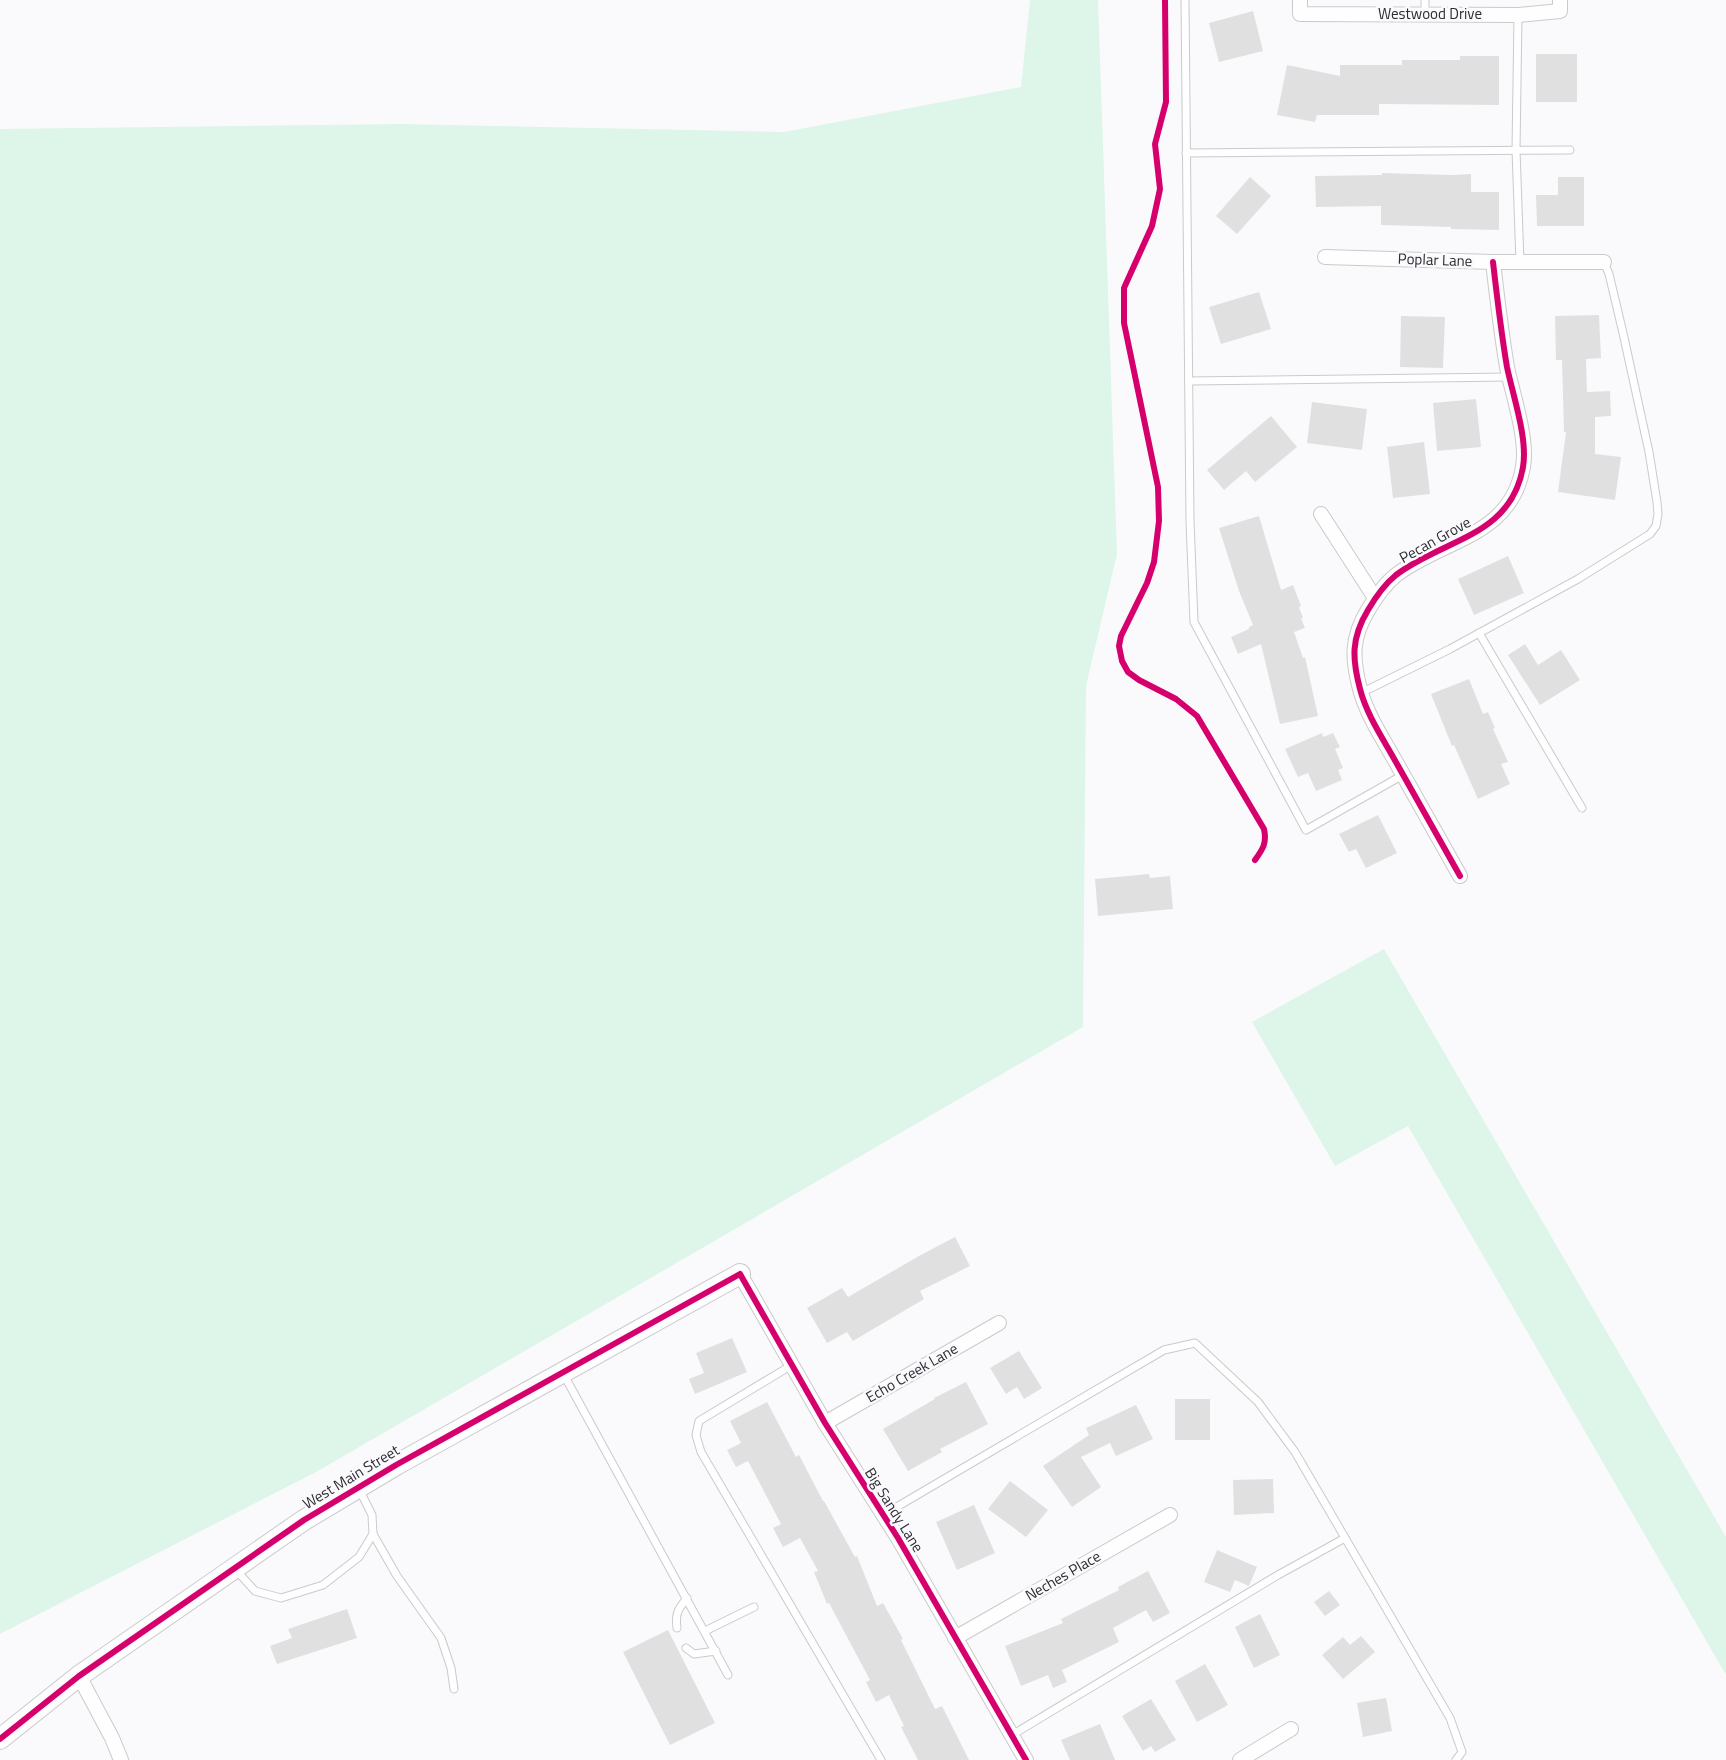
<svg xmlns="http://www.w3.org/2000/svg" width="1726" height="1760" font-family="'Titillium Web',sans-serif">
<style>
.green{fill:#ddf6e9}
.building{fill:#e1e0e1}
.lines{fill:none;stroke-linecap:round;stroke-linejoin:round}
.lane-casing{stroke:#cacacc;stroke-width:9}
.street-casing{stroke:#cacacc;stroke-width:16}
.secondary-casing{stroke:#cacacc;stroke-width:22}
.lane{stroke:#fefeff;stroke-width:7}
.street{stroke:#fefeff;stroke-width:14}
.secondary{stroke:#fefeff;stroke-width:20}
.cycleway-casing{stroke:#f9f9fe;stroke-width:9}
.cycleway{stroke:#d6006c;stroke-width:6}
.labels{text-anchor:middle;stroke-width:5;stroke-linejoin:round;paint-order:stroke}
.street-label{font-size:15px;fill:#2c2c2d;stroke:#f9f9fe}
</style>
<rect width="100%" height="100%" fill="#fafafd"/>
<g class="green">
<path d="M 1030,0 L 1098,0 L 1117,554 L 1086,686 L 1083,1027 L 318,1471 L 0,1634 L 0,129 L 403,124 L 784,132 L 1021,87 Z"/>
<path d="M 1384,949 L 1726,1537 L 1726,1675 L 1408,1126 L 1335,1166 L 1252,1022 Z"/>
</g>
<g class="building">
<path d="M 1253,11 L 1263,51 L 1219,62 L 1209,23 Z"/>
<rect x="1536" y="54" width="41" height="48"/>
<path d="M 1460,56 L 1499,56 L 1499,105 L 1379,104 L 1379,115 L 1317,115 L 1315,122 L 1277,115 L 1287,65 L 1340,76 L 1340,65 L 1402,65 L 1402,60 L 1460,60 Z"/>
<path d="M 1382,173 L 1452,175 L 1471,174 L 1471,192 L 1499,192 L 1499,230 L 1451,229 L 1451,227 L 1381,225 L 1381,206 L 1316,207 L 1315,176 L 1382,175 Z"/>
<path d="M 1250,177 L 1271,196 L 1237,234 L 1216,216 Z"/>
<path d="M 1558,177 L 1584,177 L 1584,226 L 1537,226 L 1536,195 L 1558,195 Z"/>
<path d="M 1259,292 L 1271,329 L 1221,344 L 1209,307 Z"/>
<path d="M 1599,315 L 1601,358 L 1586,359 L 1587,392 L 1610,391 L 1611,416 L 1595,417 L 1595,454 L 1621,457 L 1615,500 L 1558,492 L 1566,432 L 1564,432 L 1562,360 L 1556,360 L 1555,316 Z"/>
<path d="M 1401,316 L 1445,317 L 1443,368 L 1400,367 Z"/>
<path d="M 1476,399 L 1481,447 L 1437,451 L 1433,403 Z"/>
<path d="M 1312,402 L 1367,409 L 1362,450 L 1307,443 Z"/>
<path d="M 1271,416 L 1297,447 L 1255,482 L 1246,471 L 1224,490 L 1207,470 Z"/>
<path d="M 1424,442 L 1430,494 L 1393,498 L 1387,447 Z"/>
<path d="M 1259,516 L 1281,590 L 1293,585 L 1301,606 L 1299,607 L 1303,618 L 1301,618 L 1305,628 L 1294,632 L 1303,658 L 1305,657 L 1318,716 L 1280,724 L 1261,644 L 1238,654 L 1231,637 L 1249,629 L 1249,627 L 1253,625 L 1239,591 L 1219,528 Z"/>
<path d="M 1508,556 L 1524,593 L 1474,615 L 1458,579 Z"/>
<path d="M 1525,644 L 1538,665 L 1561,650 L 1580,680 L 1540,705 L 1508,655 Z"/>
<path d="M 1469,679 L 1483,714 L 1488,712 L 1495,728 L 1493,729 L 1508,762 L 1501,764 L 1510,784 L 1478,799 L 1454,745 L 1452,746 L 1431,694 Z"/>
<path d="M 1322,733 L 1323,737 L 1333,733 L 1340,747 L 1335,749 L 1343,768 L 1338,770 L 1342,780 L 1316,791 L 1308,773 L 1298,777 L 1285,749 Z"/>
<path d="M 1378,815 L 1397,853 L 1366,868 L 1356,849 L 1349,852 L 1339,834 Z"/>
<path d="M 1149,874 L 1150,878 L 1170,876 L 1173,909 L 1098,916 L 1095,879 Z"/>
<path d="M 955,1237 L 970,1266 L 920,1291 L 924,1299 L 853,1341 L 847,1332 L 827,1343 L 807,1308 L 842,1288 L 848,1297 L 919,1256 Z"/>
<path d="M 732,1338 L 747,1372 L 695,1394 L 689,1379 L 704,1373 L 696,1353 Z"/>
<path d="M 1019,1351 L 1042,1388 L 1024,1399 L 1017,1387 L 1006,1394 L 990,1368 Z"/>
<path d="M 966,1382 L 988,1424 L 940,1449 L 942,1452 L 908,1471 L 883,1429 L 935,1399 L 934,1398 Z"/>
<rect x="1175" y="1399" width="35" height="41"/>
<path d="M 767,1402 L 796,1457 L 799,1455 L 823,1501 L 824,1501 L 855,1557 L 857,1556 L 877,1606 L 883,1603 L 903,1639 L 901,1640 L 935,1709 L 942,1706 L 969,1760 L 918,1760 L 901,1727 L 904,1726 L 889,1695 L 876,1702 L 866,1682 L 870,1680 L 829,1603 L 827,1604 L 814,1572 L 818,1571 L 800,1538 L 783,1547 L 773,1528 L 781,1524 L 748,1461 L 736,1467 L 727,1450 L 741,1443 L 730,1421 Z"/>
<path d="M 1136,1405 L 1153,1439 L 1116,1456 L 1110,1443 L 1081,1457 L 1101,1487 L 1072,1507 L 1043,1466 L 1089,1435 L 1086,1428 Z"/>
<path d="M 1273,1479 L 1274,1513 L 1234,1515 L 1233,1480 Z"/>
<path d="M 1010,1481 L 1048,1510 L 1026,1537 L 988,1509 Z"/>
<path d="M 974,1505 L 995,1553 L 957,1570 L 936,1522 Z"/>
<path d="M 1217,1550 L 1257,1567 L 1249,1586 L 1235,1580 L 1230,1592 L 1204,1582 Z"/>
<path d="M 1148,1571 L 1170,1613 L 1153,1622 L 1146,1610 L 1113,1628 L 1119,1642 L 1062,1670 L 1067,1682 L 1053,1688 L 1048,1675 L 1021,1686 L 1005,1646 L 1063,1623 L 1061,1619 L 1119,1590 L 1118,1587 Z"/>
<path d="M 1329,1591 L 1340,1605 L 1325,1616 L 1314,1602 Z"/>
<path d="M 347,1609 L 357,1638 L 277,1664 L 270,1646 L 292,1638 L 288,1629 Z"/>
<path d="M 1260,1614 L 1280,1655 L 1254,1668 L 1235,1627 Z"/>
<path d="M 668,1630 L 715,1723 L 670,1745 L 623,1652 Z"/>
<path d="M 1361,1636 L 1375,1652 L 1343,1679 L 1322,1655 L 1343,1637 L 1350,1645 Z"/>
<path d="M 1205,1664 L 1228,1705 L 1197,1722 L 1175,1681 Z"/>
<path d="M 1386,1698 L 1392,1731 L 1363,1737 L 1357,1703 Z"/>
<path d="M 1151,1699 L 1176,1740 L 1155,1752 L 1151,1746 L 1143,1751 L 1122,1716 Z"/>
<path d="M 1100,1724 L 1115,1760 L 1070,1760 L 1061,1740 Z"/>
</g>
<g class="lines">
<defs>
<g id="lane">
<path d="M 1185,0 L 1190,521 L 1194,622 L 1306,830 L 1403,775"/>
<path d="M 1425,0 L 1425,14"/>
<path d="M 1518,15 L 1516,150 L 1520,262"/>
<path d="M 1186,153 L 1570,150"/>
<path d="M 1189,381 L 1509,377"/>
<path d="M 1479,633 L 1582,808"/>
<path d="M 1361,693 L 1450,649 L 1578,579 L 1650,534 L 1656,526 L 1658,514 L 1657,502 L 1649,452 L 1623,333 L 1609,274 L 1604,262"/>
<path d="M 792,1365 L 699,1421 L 696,1435 L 701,1452 L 881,1760"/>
<path d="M 564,1375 L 728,1675"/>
<path d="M 883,1515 L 1164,1350 L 1195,1343 L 1258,1402 L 1295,1452 L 1450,1718 L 1462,1752 L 1456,1760"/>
<path d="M 373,1534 L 397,1576 L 441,1638 L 451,1668 L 454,1689"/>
<path d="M 236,1570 L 255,1591 L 281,1598 L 323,1585 L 359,1557 L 373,1534 L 372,1515 L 359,1489"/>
<path d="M 677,1628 C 675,1614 678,1609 687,1598"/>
<path d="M 705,1631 L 754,1607"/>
<path d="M 686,1648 L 694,1654 L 716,1651"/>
<path d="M 1012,1735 L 1278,1575 L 1345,1538"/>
</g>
<g id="street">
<path d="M 1300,0 L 1300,14 L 1518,15 L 1560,11 L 1560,0"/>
<path d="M 1325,257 L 1493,262 L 1604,262"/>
<path d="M 1321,514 L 1375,598"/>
<path d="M 1460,876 C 1439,839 1418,801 1397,764 C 1384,740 1367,716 1360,689 C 1352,659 1351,638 1368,610 C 1375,598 1385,584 1396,575 C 1443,539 1511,537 1523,467 C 1528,439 1513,396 1507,367 C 1501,332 1497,297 1493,262"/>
<path d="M 740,1274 L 825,1423 L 898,1538 L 1026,1760"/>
<path d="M 825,1423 L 999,1323"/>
<path d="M 955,1638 L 1170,1515"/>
<path d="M 79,1676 L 112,1738 L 121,1760"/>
<path d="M 1240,1760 L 1291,1729"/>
</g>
<path id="secondary" d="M 0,1739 L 79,1676 L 304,1520 L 396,1465 L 740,1274"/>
</defs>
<use href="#lane" class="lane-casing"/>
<use href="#street" class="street-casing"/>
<use href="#secondary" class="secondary-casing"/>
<use href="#lane" class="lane"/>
<use href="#street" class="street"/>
<use href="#secondary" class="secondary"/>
<defs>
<g id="cycleway">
<path d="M 1165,0 L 1166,102 L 1155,144 L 1160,189 L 1152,226 L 1124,288 L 1124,323 L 1158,487 L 1159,521 L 1154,562 L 1147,583 L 1121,636 L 1119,646 L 1122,661 L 1128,672 L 1139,680 L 1176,699 L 1197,716 L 1264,829 C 1267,843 1263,849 1255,860"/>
<path d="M 1460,876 C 1439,839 1418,801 1397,764 C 1384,740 1367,716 1360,689 C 1352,659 1351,638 1368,610 C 1375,598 1385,584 1396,575 C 1443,539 1511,537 1523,467 C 1528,439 1513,396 1507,367 C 1501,332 1497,297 1493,262"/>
<path d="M 0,1739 L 79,1676 L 304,1520 L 396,1465 L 740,1274 L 825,1423 L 898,1538 L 1026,1760"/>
</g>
</defs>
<use href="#cycleway" class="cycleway-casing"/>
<use href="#cycleway" class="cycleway"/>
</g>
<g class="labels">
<g class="street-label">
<text x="1430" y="19">Westwood Drive</text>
<text transform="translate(1435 260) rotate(2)" y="5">Poplar Lane</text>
<text transform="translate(1435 540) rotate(-29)" y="5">Pecan Grove</text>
<text transform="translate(912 1373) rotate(-30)" y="5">Echo Creek Lane</text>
<text transform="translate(351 1477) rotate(-31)" y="5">West Main Street</text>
<text transform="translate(894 1510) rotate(58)" y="5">Big Sandy Lane</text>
<text transform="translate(1063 1576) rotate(-30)" y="5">Neches Place</text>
</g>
</g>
</svg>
